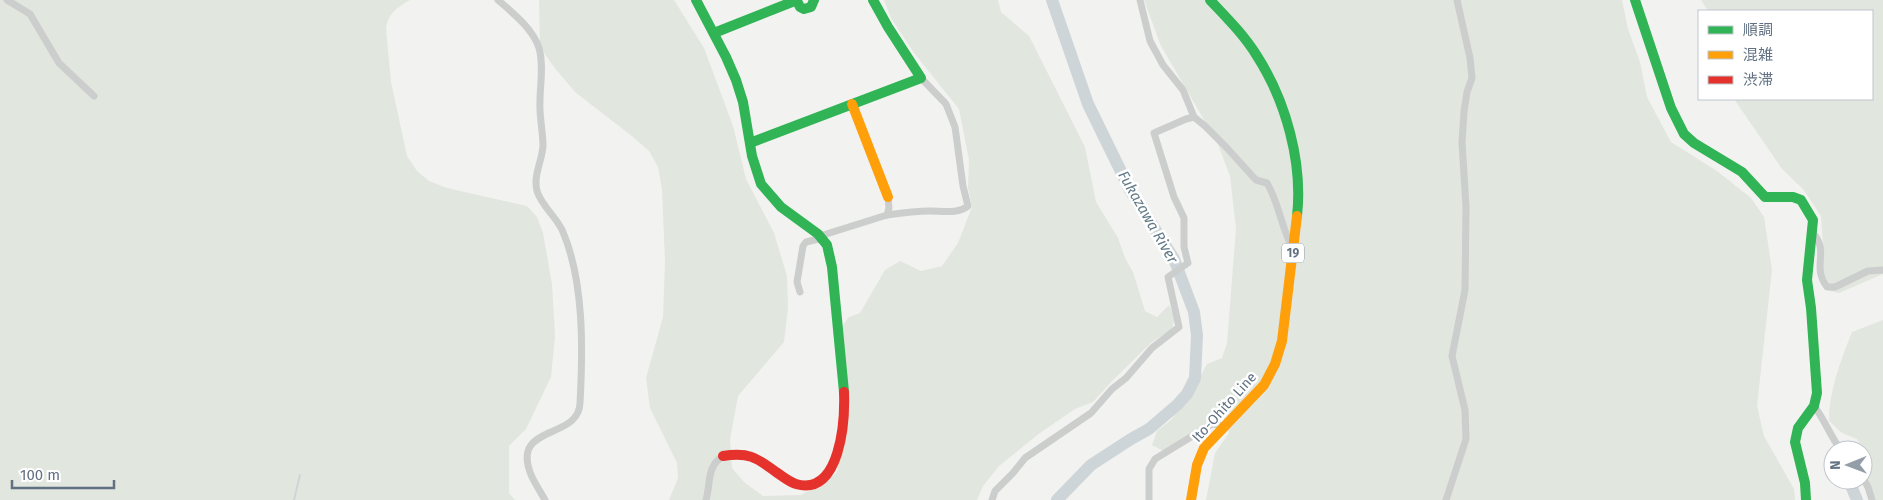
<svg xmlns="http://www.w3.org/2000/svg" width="1883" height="500" font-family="'Fira Sans','Noto Sans JP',sans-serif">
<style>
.green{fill:#e1e6de}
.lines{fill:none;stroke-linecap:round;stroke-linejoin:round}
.stream{stroke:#ced5d8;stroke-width:2}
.river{stroke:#ced5d8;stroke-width:12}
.street{stroke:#cccdcd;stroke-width:7}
.fast{stroke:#30b455;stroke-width:10}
.slow{stroke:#ff9f0a;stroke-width:10}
.jam{stroke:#e5322d;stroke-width:10}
.labels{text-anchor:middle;stroke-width:5;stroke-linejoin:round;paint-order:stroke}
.shield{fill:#fff;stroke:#909ca8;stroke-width:1}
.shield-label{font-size:12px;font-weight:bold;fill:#617182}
.street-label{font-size:14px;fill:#617182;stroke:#fff}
.water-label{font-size:15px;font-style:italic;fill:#617a87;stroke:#fff}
</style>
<rect width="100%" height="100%" fill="#f2f3f0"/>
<g class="green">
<path d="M 0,0 L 410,0 C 398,7 388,13 386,28 L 391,82 L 407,156 L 417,171 L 429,181 L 447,188 L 527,206 L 537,217 L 543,233 L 552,284 L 555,336 L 551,377 L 526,429 L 509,446 L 509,493 L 515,500 L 0,500 Z"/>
<path d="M 539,0 L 674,0 L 704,48 L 733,126 L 746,179 L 774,233 L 787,276 L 788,308 L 784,342 L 738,396 L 730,440 L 732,468 L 744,482 L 763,496 L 801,495 L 829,479 L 837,472 L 843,429 L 840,329 L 849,317 L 860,313 L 885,270 L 900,261 L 921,271 L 942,266 L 958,243 L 972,207 L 968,188 L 969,160 L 959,109 L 914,53 L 891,18 L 884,0 L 998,0 L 1001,12 L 1029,36 L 1085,147 L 1096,202 L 1118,238 L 1125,258 L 1133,272 L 1145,311 L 1157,317 L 1169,305 L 1173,313 L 1174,322 L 1172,329 L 1152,342 L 1114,379 L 1093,402 L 1075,409 L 1040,433 L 999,466 L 983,486 L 977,500 L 669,500 L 678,478 L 677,463 L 650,408 L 646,378 L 663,317 L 665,262 L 662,189 L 658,167 L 649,151 L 633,137 L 575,92 L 554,67 L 540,47 Z"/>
<path d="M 1144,0 L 1622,0 L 1628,29 L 1640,62 L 1647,97 L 1671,142 L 1717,171 L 1751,198 L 1764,217 L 1772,270 L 1757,406 L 1764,436 L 1794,489 L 1795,500 L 1206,500 L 1215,453 L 1229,433 L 1222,416 L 1163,451 L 1152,445 L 1157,431 L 1171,420 L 1191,394 L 1207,364 L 1222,358 L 1227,343 L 1236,229 L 1230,176 L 1217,142 L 1161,46 Z"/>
<path d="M 1701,0 L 1883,0 L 1883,274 L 1839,293 L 1830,291 L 1821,279 L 1823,245 L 1821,216 L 1803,189 L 1782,169 L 1734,99 L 1872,99 L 1872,11 L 1708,11 Z"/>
<path d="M 1883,320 L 1883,500 L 1873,500 L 1865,484 L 1867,455 L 1857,439 L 1842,433 L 1829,421 C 1829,390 1841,360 1852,332 Z"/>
</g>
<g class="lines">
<path class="stream" d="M 294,500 L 300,475"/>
<g class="river">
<path d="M 1052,0 L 1088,104 L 1130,190 L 1174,259 L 1194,312 L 1197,335 L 1195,378 L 1187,394 L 1177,405 L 1149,429 L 1131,439 L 1091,465 L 1057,500"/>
<path d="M 1852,488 L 1857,500"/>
</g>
<g class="street">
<path d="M 7,0 L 30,14 L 59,63 L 94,96"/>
<path d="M 498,0 C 513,13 533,29 539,48 C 544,65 540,84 540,101 C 539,116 543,131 543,146 C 542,161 533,176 537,191 C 542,207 557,217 563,232 C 584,282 583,349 580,403 C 579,441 508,423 532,477 C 536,485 541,493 545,500"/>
<path d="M 1140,0 L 1150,41 L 1163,65 L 1183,90 L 1194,117 L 1205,126 L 1227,148 L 1256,180 L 1267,183 C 1279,203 1281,227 1292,247"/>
<path d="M 887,215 C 901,213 916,211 930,211 C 943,211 958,214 968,206 L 963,186 L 955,127 L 946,104 L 921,78"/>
<path d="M 1813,233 C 1830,252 1811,266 1827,287 L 1835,287 L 1868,271 L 1883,270"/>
<path d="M 820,236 L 887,215 L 889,208 L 888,197"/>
<path d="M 800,292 L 797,282 L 803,246 L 806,242 L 823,238"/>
<path d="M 1814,406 C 1825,420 1830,436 1841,450"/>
<path d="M 1863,478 L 1868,487 L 1872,500"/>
<path d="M 706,500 C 711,483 706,467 723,456"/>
<path d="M 992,500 L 995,491 L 1013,473 L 1025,458 L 1091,413 L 1112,389 L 1126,378 L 1152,348 L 1179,327 L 1168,277 L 1188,263 L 1184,247 L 1184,218 L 1174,197 L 1154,133 L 1186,119 L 1194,117"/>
<path d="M 1149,500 L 1149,469 L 1155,459 L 1212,424 L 1224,426"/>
<path d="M 1446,500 L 1466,439 L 1465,410 L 1452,356 L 1465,290 L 1466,207 L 1462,142 L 1464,112 L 1467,92 L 1472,78 L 1470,58 L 1457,0"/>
</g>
<g class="fast">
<path d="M 696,0 L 726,57 L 736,80 L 743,102 L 752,156 L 761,184 L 781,207 L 818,234 L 827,245 L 832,267 L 844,392"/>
<path d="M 1210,0 C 1227,18 1244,35 1257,56 C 1286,101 1303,163 1297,216"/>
<path d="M 1635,0 L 1671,108 L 1684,134 L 1694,143 L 1742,172 L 1765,197 L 1793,197 L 1801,200 L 1813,220 L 1807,280 L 1811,308 L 1817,393 L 1814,406 L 1798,428 L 1795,442 L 1805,483 L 1806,500"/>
<path d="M 797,1 L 800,7 L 804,9 L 811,7 L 814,0"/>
<path d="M 714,33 L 797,0"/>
<path d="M 750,143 L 921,78 L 888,27 L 873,0"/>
</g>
<g class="slow">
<path d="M 852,104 L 888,197"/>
<path d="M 1191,500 L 1197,465 L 1204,448 L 1264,385 L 1275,364 L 1282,341 L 1297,216"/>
</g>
<path class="jam" d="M 723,456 C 748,452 756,457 776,472 C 782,476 789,482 796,484 C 841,497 845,419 844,392"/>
</g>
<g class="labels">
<rect class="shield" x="1282" y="243.5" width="22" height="19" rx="4"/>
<g class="shield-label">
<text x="1293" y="257">19</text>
</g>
<g class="street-label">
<text transform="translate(1224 407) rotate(-48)" y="5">Ito-Ohito Line</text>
</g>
<g class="water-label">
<text transform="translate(1148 217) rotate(60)" y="5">Fukazawa River</text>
</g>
</g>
<rect x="1698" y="10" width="175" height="90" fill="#ffffff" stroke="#c0c6cd"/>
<rect x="1708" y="26" width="25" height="8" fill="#30b455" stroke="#c0c6cd"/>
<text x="1743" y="35" font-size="15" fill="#617182">順調</text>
<rect x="1708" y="51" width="25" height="8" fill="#ff9f0a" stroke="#c0c6cd"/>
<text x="1743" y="60" font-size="15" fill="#617182">混雑</text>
<rect x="1708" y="76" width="25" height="8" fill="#e5322d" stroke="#c0c6cd"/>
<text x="1743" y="85" font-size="15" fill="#617182">渋滞</text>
<g transform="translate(1848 465) rotate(269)"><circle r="24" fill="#ffffff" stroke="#c0c6cd"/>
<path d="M0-4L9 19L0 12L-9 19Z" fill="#949ea8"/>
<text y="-8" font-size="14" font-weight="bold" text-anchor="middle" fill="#617182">N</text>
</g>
<path d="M12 480v8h102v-8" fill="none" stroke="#617182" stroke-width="2.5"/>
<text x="20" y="480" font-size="15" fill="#617182" stroke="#ffffff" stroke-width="4" paint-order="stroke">100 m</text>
</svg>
